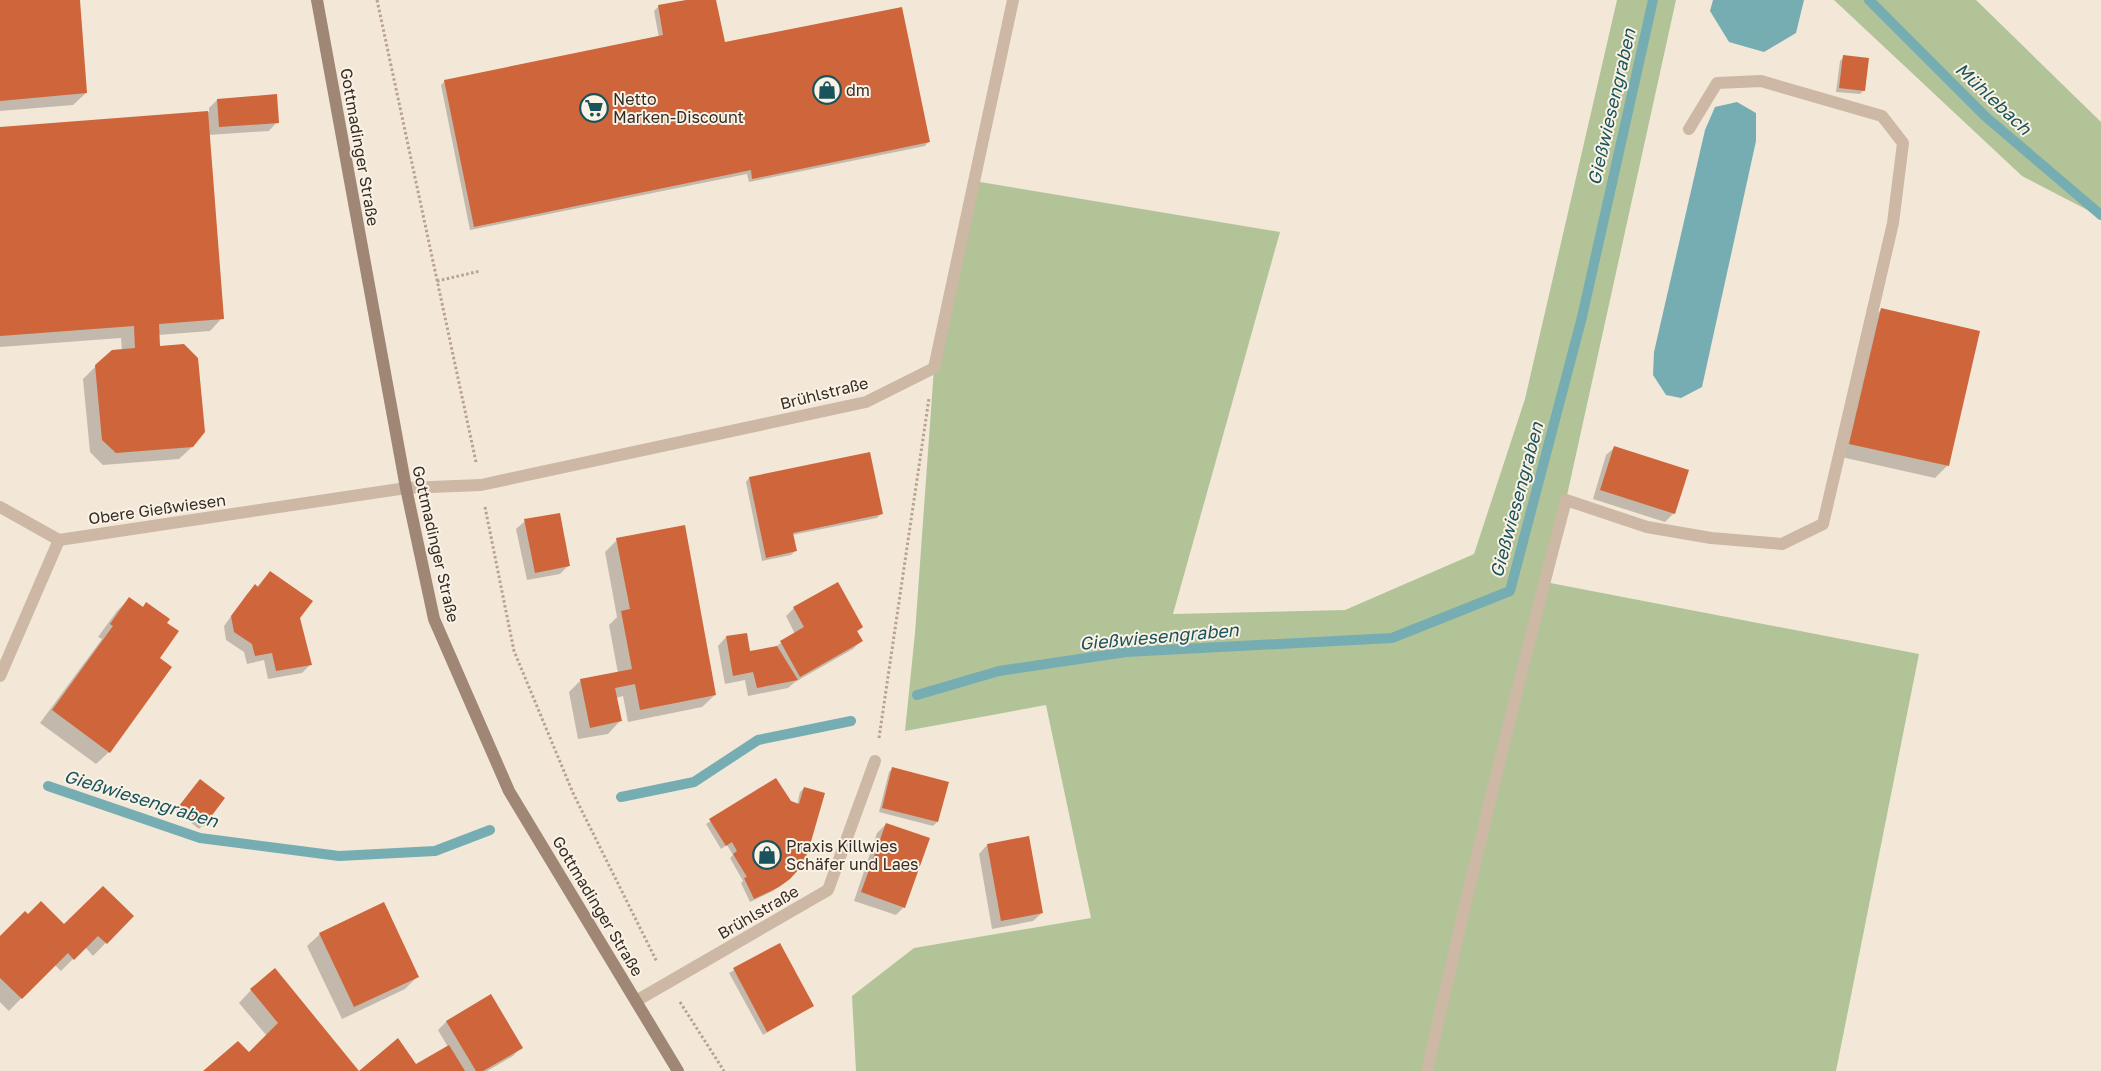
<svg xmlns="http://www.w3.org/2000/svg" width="2101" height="1071" font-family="'Golos Text',sans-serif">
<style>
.green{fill:#b2c398}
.water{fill:#76adb2}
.shadow{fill:#0003}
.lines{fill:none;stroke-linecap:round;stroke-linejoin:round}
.stream{stroke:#76adb2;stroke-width:10}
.building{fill:#ce653b}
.path{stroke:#b8a28e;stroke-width:3;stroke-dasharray:2.5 2.5;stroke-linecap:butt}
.lane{stroke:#ccb8a4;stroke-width:12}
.street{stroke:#ccb8a4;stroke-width:12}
.secondary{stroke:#9f8675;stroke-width:12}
.labels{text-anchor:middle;stroke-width:4;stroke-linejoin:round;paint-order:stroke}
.poi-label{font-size:16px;fill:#362c26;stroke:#faf2e5;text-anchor:start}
.street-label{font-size:16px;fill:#362c26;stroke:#faf2e5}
.water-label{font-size:18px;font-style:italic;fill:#19535b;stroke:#faf2e5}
</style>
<rect width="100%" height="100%" fill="#f3e8d8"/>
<g class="green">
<path d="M 1617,0 L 1676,0 L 1566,500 L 1545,582 L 1919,654 L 1836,1071 L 856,1071 L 852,996 L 914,948 L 1091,918 L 1046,705 L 905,731 L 915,633 L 934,368 L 974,181 L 1280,232 L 1173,614 L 1345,610 L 1474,554 L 1525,399 Z"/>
<path d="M 1834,0 L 1976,0 L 2101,122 L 2101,217 L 2022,176 Z"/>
</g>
<g class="water">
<path d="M 1713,0 L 1804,0 L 1796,33 L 1764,52 L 1729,42 L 1710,11 Z"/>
<path d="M 1737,102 L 1756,113 L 1756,141 L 1702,387 L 1681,398 L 1666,395 L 1653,375 L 1654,352 L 1705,130 L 1715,107 Z"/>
</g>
<g class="shadow">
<path d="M 0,0 L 78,0 L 86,93 L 73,105 L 0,111 Z"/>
<path d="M 692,0 L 715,0 L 724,44 L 928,142 L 925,146 L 749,182 L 747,174 L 470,230 L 441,85 L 445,81 L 659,38 L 654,11 L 658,7 Z"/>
<path d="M 1844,57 L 1864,90 L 1860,94 L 1836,92 L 1840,61 Z"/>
<path d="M 217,100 L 277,122 L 269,131 L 208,135 L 222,318 L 210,331 L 158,335 L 159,347 L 192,447 L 179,459 L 103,465 L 90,452 L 83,379 L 96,366 L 122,350 L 121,338 L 0,347 L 0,128 L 209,112 L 209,108 Z"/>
<path d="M 1881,310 L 1978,332 L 1947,466 L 1935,478 L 1837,456 L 1868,322 Z"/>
<path d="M 1615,447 L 1674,513 L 1665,522 L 1593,499 L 1606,455 Z"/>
<path d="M 749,478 L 881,514 L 877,518 L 792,535 L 795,551 L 791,555 L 762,561 L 746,482 Z"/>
<path d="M 525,521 L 569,565 L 560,574 L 527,580 L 516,529 Z"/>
<path d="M 617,540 L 715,695 L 702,707 L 628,722 L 623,696 L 616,698 L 620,721 L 608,734 L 578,739 L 569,692 L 581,680 L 618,673 L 609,625 L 617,617 L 605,552 Z"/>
<path d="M 270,572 L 298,618 L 310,665 L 302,673 L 268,679 L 264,660 L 247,664 L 244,652 L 226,640 L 224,626 L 247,594 L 255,586 L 257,587 Z"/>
<path d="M 130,598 L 166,624 L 109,752 L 96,764 L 40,723 L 102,639 L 98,637 L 117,611 Z"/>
<path d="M 794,608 L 862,627 L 856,633 L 861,641 L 853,649 L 795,682 L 788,688 L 748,696 L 745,680 L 725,684 L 718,646 L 726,637 L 749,653 L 775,647 L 795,634 L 786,616 Z"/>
<path d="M 893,768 L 937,822 L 933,826 L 879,812 L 889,772 Z"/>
<path d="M 775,780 L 790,803 L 797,805 L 800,792 L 804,788 L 785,882 L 773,891 L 750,902 L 741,883 L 743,881 L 730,858 L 733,855 L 727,845 L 721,849 L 706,824 Z"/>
<path d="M 196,784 L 203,825 L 199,829 L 176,811 Z"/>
<path d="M 886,824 L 904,907 L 896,915 L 854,901 L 877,833 Z"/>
<path d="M 987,845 L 1042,913 L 1033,921 L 992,929 L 979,854 Z"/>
<path d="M 28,915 L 64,926 L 132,916 L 93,956 L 85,947 L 61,971 L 54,964 L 9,1011 L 0,1002 L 0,938 Z"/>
<path d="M 320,934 L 418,976 L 405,989 L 342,1019 L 307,946 Z"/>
<path d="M 779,945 L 813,1006 L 763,1035 L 729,973 Z"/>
<path d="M 251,990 L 358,1071 L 205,1071 L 249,1053 L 267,1036 L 239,1003 Z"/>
<path d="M 490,996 L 521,1047 L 513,1056 L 487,1071 L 361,1071 L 416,1065 L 448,1047 L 438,1030 L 446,1022 Z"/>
</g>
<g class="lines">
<g class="stream">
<path d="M 1869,0 L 1986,117 L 2101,215"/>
<path d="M 917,695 L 999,671 L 1126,652 L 1392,638 L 1510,591 L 1582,317 L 1653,0"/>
<path d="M 48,786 L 200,838 L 339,856 L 435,851 L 490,830"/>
<path d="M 621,797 L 694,782 L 758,740 L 851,721"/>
</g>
</g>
<g class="building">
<path d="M 0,0 L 80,0 L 87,93 L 0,101 Z"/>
<path d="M 686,0 L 716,0 L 725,42 L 902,7 L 930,142 L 752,179 L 751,170 L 474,227 L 444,80 L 663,35 L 658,5 Z"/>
<path d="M 1843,55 L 1869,58 L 1865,91 L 1839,88 Z"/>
<path d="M 277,94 L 279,123 L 219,127 L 217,99 Z"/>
<path d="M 208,111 L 224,319 L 159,324 L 160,346 L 184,344 L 198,358 L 205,432 L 193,447 L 116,453 L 102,440 L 95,365 L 112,350 L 135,348 L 134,326 L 0,336 L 0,127 Z"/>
<path d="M 1881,308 L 1980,331 L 1949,466 L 1849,444 Z"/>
<path d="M 1614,446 L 1689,470 L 1675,514 L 1600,490 Z"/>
<path d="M 870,452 L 883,514 L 793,533 L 797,551 L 766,558 L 749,477 Z"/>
<path d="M 560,513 L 570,566 L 535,573 L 524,519 Z"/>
<path d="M 685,525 L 716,695 L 640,710 L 635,684 L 615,688 L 622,721 L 590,728 L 580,679 L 632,669 L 621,611 L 630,609 L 616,538 Z"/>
<path d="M 270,571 L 313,601 L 300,618 L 312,665 L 276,671 L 272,653 L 255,656 L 252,644 L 234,632 L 231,616 L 255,584 L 258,587 Z"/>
<path d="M 838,582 L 863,627 L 857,631 L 863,641 L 800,677 L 780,641 L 804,627 L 793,607 Z"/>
<path d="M 129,597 L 143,607 L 146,602 L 170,619 L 167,623 L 179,631 L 160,658 L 172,667 L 110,753 L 52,710 L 113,626 L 110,624 Z"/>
<path d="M 747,633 L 750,651 L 777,646 L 798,680 L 757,688 L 753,672 L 733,676 L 726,636 Z"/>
<path d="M 892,767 L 949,782 L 938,822 L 882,808 Z"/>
<path d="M 776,778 L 791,801 L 799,804 L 804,787 L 825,793 L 808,852 L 800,868 L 790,879 L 779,887 L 754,899 L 744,878 L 747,877 L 733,854 L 737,851 L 732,842 L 726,846 L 709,819 Z"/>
<path d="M 200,779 L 225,798 L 204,826 L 179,806 Z"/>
<path d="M 886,823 L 930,838 L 905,908 L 861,892 Z"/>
<path d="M 1029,836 L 1043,913 L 1001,921 L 987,844 Z"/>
<path d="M 103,886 L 134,916 L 107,944 L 98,936 L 74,960 L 68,953 L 22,999 L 0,978 L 0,936 L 25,911 L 28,914 L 41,901 L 64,924 Z"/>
<path d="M 384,902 L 419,977 L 354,1007 L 319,933 Z"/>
<path d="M 780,943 L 814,1006 L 767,1032 L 733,968 Z"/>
<path d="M 275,968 L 359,1071 L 398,1038 L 416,1064 L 449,1045 L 465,1071 L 203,1071 L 238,1041 L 249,1052 L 278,1023 L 250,989 Z"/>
<path d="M 491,994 L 523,1048 L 483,1071 L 476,1071 L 446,1021 Z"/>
</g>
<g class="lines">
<g class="path">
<path d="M 377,0 L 476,462"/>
<path d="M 437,281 L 480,271"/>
<path d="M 485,507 L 514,651 L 573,793 L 657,962"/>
<path d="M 879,738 L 929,398"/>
<path d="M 680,1002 L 724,1071"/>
</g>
<path class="lane" d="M 1427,1071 C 1470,880 1516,689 1566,500 L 1647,527 L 1711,538 L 1782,544 L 1823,524 L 1893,223 L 1903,143 L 1882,116 L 1761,81 L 1717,83 L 1689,129"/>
<g class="street">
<path d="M 0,507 L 59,540"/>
<path d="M 59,540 L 406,488 L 481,485 L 866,402 L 934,368 L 1013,0"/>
<path d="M 0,676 L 59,540"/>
<path d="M 636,1001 L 828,890 L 875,761"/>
</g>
<path class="secondary" d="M 317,0 L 406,488 L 434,619 L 509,791 L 678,1071"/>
</g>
<defs>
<symbol id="shop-ring" viewBox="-11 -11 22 22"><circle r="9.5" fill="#faf2e5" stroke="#19535b" stroke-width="1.5"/><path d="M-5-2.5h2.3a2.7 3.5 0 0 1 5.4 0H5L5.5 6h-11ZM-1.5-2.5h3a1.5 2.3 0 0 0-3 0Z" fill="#19535b"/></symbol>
<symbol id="supermarket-ring" viewBox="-11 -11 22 22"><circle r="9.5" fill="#faf2e5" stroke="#19535b" stroke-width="1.5"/><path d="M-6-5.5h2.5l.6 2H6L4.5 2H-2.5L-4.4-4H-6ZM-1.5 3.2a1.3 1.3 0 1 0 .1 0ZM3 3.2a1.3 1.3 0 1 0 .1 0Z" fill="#19535b"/></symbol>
</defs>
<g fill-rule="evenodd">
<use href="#shop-ring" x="811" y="74" width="32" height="32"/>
<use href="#supermarket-ring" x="578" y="92" width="32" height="32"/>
<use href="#shop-ring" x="751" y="839" width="32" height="32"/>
</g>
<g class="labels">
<g class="poi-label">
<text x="846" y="96">dm</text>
<text x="613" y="105">Netto<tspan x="613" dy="18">Marken-Discount</tspan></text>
<text x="786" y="852">Praxis Killwies<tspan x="786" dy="18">Schäfer und Laes</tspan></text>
</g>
<g class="street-label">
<text transform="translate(360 147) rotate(80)" y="6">Gottmadinger Straße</text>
<text transform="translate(824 393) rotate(-14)" y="6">Brühlstraße</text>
<text transform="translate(157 509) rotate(-8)" y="6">Obere Gießwiesen</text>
<text transform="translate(436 544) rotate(77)" y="6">Gottmadinger Straße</text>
<text transform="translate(598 906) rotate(59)" y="6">Gottmadinger Straße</text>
<text transform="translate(758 912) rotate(-30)" y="6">Brühlstraße</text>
</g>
<g class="water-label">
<text transform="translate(1993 99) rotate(43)" y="6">Mühlebach</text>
<text transform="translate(1612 107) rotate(-77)" y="6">Gießwiesengraben</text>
<text transform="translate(1517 500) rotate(-75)" y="6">Gießwiesengraben</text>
<text transform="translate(1159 637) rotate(-5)" y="6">Gießwiesengraben</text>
<text transform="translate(141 799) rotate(17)" y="6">Gießwiesengraben</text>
</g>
</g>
</svg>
